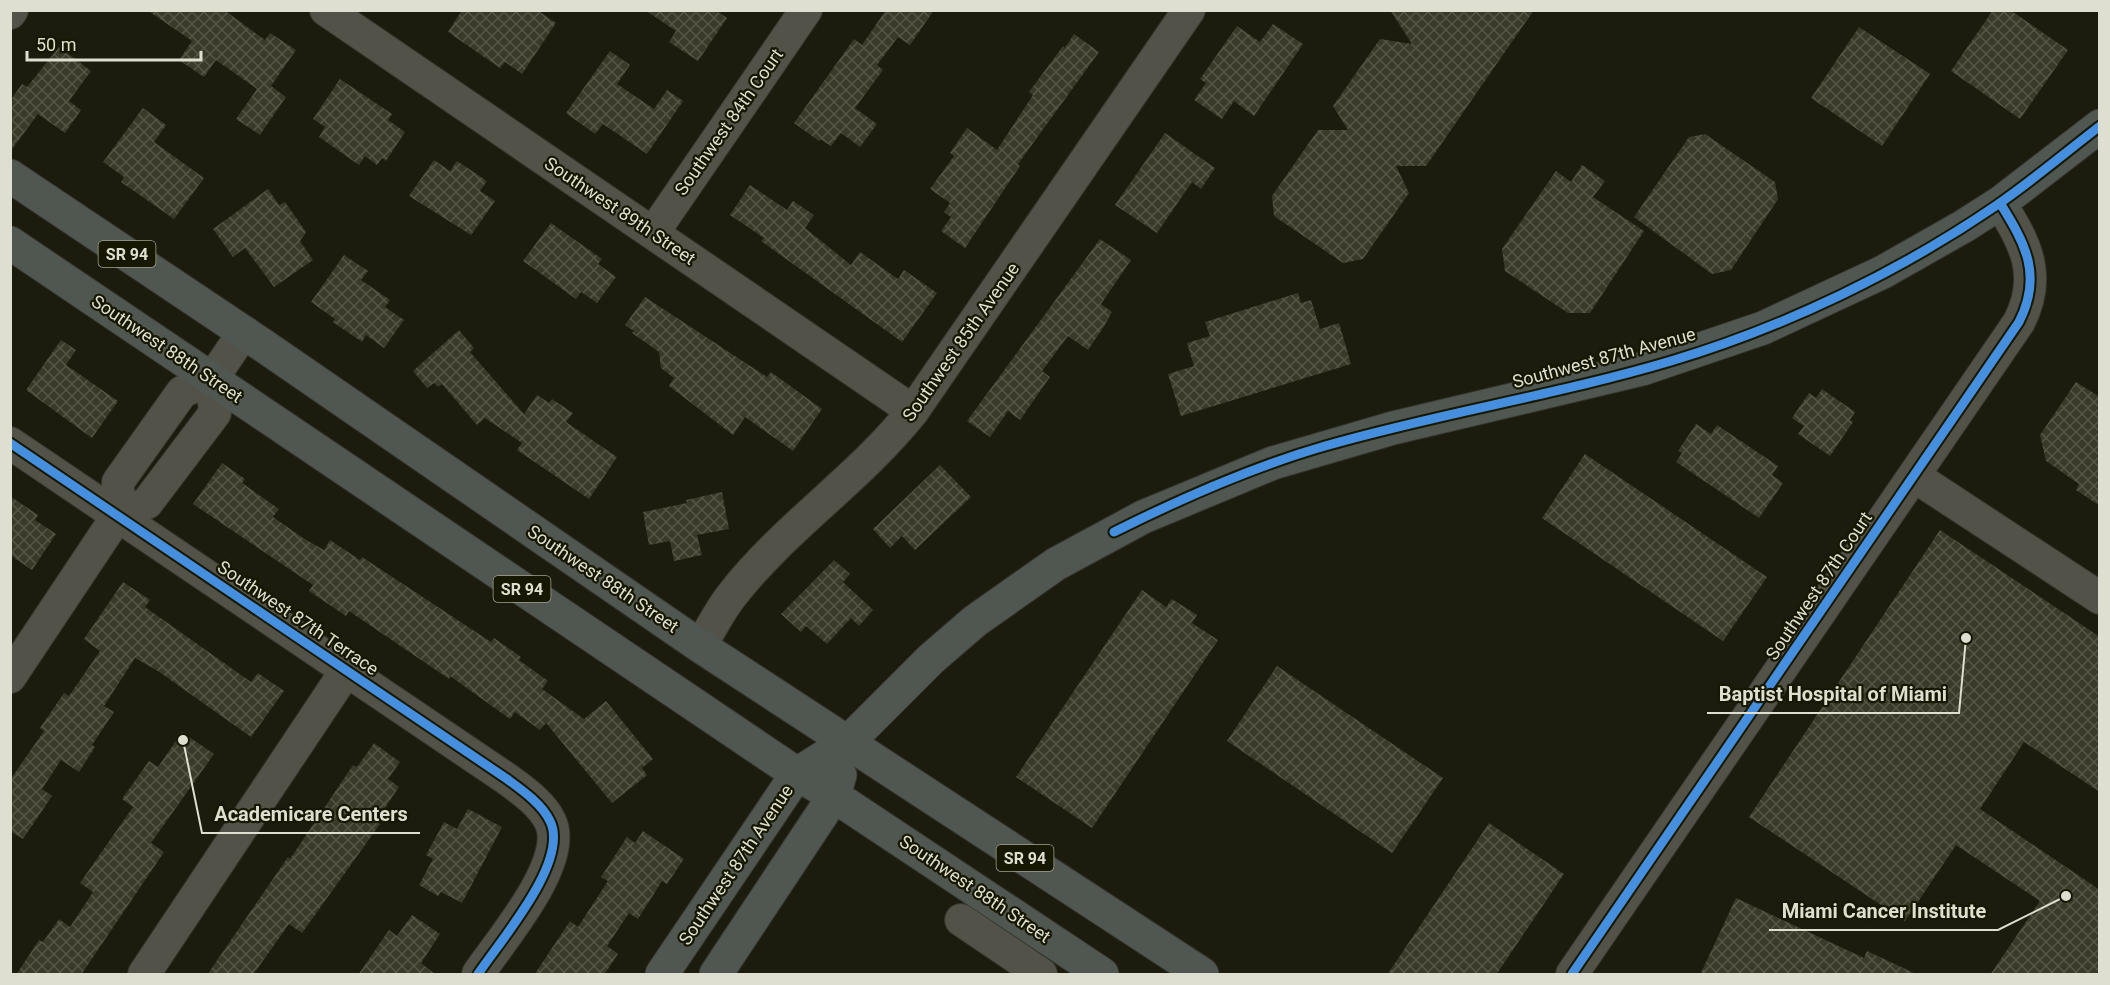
<svg xmlns="http://www.w3.org/2000/svg" width="2110" height="985" font-family="Roboto,sans-serif">
<style>
.building{fill:url(#building-cross-hatch)}
.lines{fill:none;stroke-linecap:round;stroke-linejoin:round}
.minor-casing{stroke:#35352c;stroke-width:34}
.major-casing{stroke:#35352c;stroke-width:35}
.minor{stroke:#525248;stroke-width:32}
.major{stroke:#505650;stroke-width:33}
.cycleway-casing{stroke:#171801;stroke-width:13}
.cycleway{stroke:#468fdf;stroke-width:9}
.labels{text-anchor:middle;stroke-width:4.5;stroke-linejoin:round;paint-order:stroke}
.shield{fill:#171801;stroke:#a2a392;stroke-width:1.5}
.shield-label{font-size:16px;font-weight:bold;fill:#dedfd0}
.street-label{font-size:18px;fill:#dedfd0;stroke:#171801}
.leader{fill:none;stroke:#dedfd0;stroke-width:2}
.callout-dot{fill:#dedfd0;stroke:#171801;stroke-width:2}
.callout-label{font-size:20px;text-anchor:middle;font-weight:bold;fill:#dedfd0;stroke:#171801;stroke-width:4.5;stroke-linejoin:round;paint-order:stroke}
</style>
<defs>
<pattern id="building-cross-hatch" width="8" height="8" patternUnits="userSpaceOnUse" patternTransform="scale(1.5)"><rect width="8" height="8" fill="#3a3a2a"/><path d="M0 0l8 8M0 8l8-8" fill="none" stroke="#565648"/></pattern>
</defs>
<rect width="100%" height="100%" fill="#1b1b0e"/>
<g class="building">
<path d="M 147,10 L 224,10 L 265,40 L 270,33 L 296,50 L 271,86 L 286,97 L 260,135 L 236,119 L 257,89 L 216,60 L 204,77 L 179,60 L 192,41 Z"/>
<path d="M 462,10 L 537,10 L 556,23 L 522,74 L 505,62 L 500,68 L 448,32 Z"/>
<path d="M 645,10 L 715,10 L 727,18 L 698,61 L 669,42 L 676,31 Z"/>
<path d="M 886,10 L 934,10 L 910,45 L 898,37 L 877,65 L 883,70 L 855,108 L 877,124 L 860,147 L 841,133 L 831,146 L 820,139 L 819,141 L 794,123 L 854,39 L 862,45 Z"/>
<path d="M 1390,10 L 1534,10 L 1426,166 L 1396,166 L 1409,193 L 1363,259 L 1343,263 L 1274,216 L 1272,196 L 1318,130 L 1348,130 L 1333,106 L 1380,39 L 1412,44 Z"/>
<path d="M 1993,10 L 2010,10 L 2068,50 L 2020,119 L 1951,71 Z"/>
<path d="M 1273,24 L 1303,44 L 1254,116 L 1234,101 L 1222,119 L 1194,100 L 1206,83 L 1200,79 L 1237,26 L 1260,42 Z"/>
<path d="M 1859,27 L 1930,74 L 1882,146 L 1811,98 Z"/>
<path d="M 1074,34 L 1099,52 L 1018,164 L 1020,166 L 965,248 L 941,231 L 951,217 L 944,212 L 950,203 L 930,189 L 954,156 L 950,153 L 967,128 L 997,150 L 1033,95 L 1029,92 L 1063,46 L 1065,48 Z"/>
<path d="M 59,47 L 91,71 L 69,101 L 81,110 L 65,133 L 38,114 L 10,152 L 10,101 L 22,84 L 27,87 Z"/>
<path d="M 610,51 L 630,65 L 617,84 L 654,109 L 667,90 L 683,101 L 647,154 L 603,124 L 595,134 L 566,113 Z"/>
<path d="M 340,79 L 392,114 L 388,120 L 405,132 L 386,161 L 382,158 L 377,165 L 365,156 L 359,165 L 319,137 L 325,127 L 313,119 Z"/>
<path d="M 143,108 L 166,125 L 154,142 L 204,178 L 174,219 L 121,182 L 124,177 L 103,162 Z"/>
<path d="M 1165,133 L 1215,168 L 1201,189 L 1192,182 L 1157,233 L 1115,205 Z"/>
<path d="M 1705,134 L 1775,182 L 1778,199 L 1731,270 L 1712,274 L 1634,217 L 1689,137 Z"/>
<path d="M 434,160 L 450,171 L 457,161 L 487,181 L 480,191 L 495,201 L 471,235 L 409,196 Z"/>
<path d="M 1582,165 L 1605,181 L 1593,197 L 1644,231 L 1590,313 L 1568,313 L 1505,271 L 1502,249 L 1556,171 L 1571,182 Z"/>
<path d="M 750,185 L 787,210 L 793,201 L 814,215 L 805,228 L 851,265 L 860,252 L 898,279 L 904,270 L 937,293 L 902,342 L 761,241 L 764,238 L 730,215 Z"/>
<path d="M 268,189 L 279,205 L 285,202 L 306,232 L 300,241 L 313,260 L 274,287 L 245,248 L 233,257 L 213,229 Z"/>
<path d="M 551,223 L 602,259 L 598,264 L 616,277 L 597,303 L 581,292 L 576,299 L 523,261 Z"/>
<path d="M 1100,239 L 1131,260 L 1101,304 L 1112,312 L 1103,328 L 1088,350 L 1068,336 L 1042,371 L 1050,377 L 1020,420 L 1008,411 L 990,437 L 967,421 Z"/>
<path d="M 344,255 L 368,271 L 361,280 L 390,300 L 385,307 L 404,320 L 384,348 L 366,335 L 362,342 L 333,322 L 335,319 L 311,302 Z"/>
<path d="M 1298,293 L 1301,303 L 1311,300 L 1320,329 L 1339,323 L 1351,364 L 1181,416 L 1168,374 L 1194,366 L 1187,343 L 1210,336 L 1205,322 Z"/>
<path d="M 645,297 L 767,377 L 771,372 L 822,409 L 793,451 L 745,417 L 733,435 L 669,386 L 674,378 L 661,368 L 659,352 L 632,333 L 634,331 L 625,325 Z"/>
<path d="M 459,330 L 474,348 L 470,352 L 524,414 L 537,395 L 549,403 L 552,399 L 573,413 L 566,422 L 617,457 L 589,499 L 517,450 L 522,443 L 485,418 L 477,425 L 442,384 L 438,387 L 434,383 L 427,388 L 413,371 Z"/>
<path d="M 61,340 L 76,350 L 66,365 L 118,401 L 92,438 L 26,390 Z"/>
<path d="M 2076,382 L 2100,397 L 2100,506 L 2076,490 L 2079,484 L 2046,461 L 2040,435 Z"/>
<path d="M 1822,389 L 1855,412 L 1850,420 L 1853,422 L 1830,456 L 1798,434 L 1804,426 L 1792,418 L 1809,393 L 1816,398 Z"/>
<path d="M 1696,424 L 1711,434 L 1717,425 L 1778,466 L 1772,475 L 1783,483 L 1759,518 L 1676,462 L 1682,453 L 1678,451 Z"/>
<path d="M 1585,454 L 1767,577 L 1723,641 L 1542,518 Z"/>
<path d="M 222,463 L 245,479 L 242,483 L 279,509 L 273,517 L 303,538 L 324,550 L 330,540 L 360,560 L 362,557 L 491,642 L 494,638 L 521,657 L 519,660 L 548,681 L 542,689 L 584,719 L 606,701 L 653,759 L 642,768 L 647,775 L 612,803 L 546,723 L 540,730 L 515,712 L 510,719 L 450,676 L 449,679 L 349,611 L 346,616 L 309,591 L 313,585 L 193,504 Z"/>
<path d="M 940,465 L 971,497 L 915,550 L 902,536 L 890,548 L 873,529 Z"/>
<path d="M 722,492 L 729,529 L 697,535 L 702,555 L 674,561 L 670,541 L 649,545 L 643,512 L 687,503 L 686,500 Z"/>
<path d="M 10,496 L 38,515 L 35,520 L 56,534 L 32,570 L 10,555 Z"/>
<path d="M 1940,530 L 2100,637 L 2100,792 L 2024,742 L 1980,809 L 2100,890 L 2100,975 L 1990,975 L 2040,901 L 1956,845 L 1905,921 L 1749,817 Z"/>
<path d="M 834,560 L 850,574 L 843,582 L 873,610 L 859,626 L 851,618 L 827,644 L 806,626 L 801,632 L 781,614 Z"/>
<path d="M 123,582 L 150,600 L 145,607 L 251,682 L 258,673 L 284,691 L 251,737 L 158,671 L 135,658 L 104,706 L 114,712 L 92,745 L 95,747 L 79,772 L 61,760 L 42,789 L 52,796 L 23,839 L 10,831 L 10,780 L 44,731 L 40,728 L 64,693 L 69,696 L 100,651 L 84,639 Z"/>
<path d="M 1142,590 L 1166,607 L 1172,599 L 1197,615 L 1192,623 L 1218,640 L 1092,828 L 1016,777 Z"/>
<path d="M 1277,666 L 1443,778 L 1392,853 L 1227,741 Z"/>
<path d="M 182,732 L 214,754 L 151,843 L 164,852 L 81,975 L 16,975 L 39,940 L 43,942 L 59,919 L 70,927 L 93,892 L 80,883 L 133,807 L 122,799 L 149,761 L 158,767 Z"/>
<path d="M 374,743 L 400,762 L 388,779 L 399,787 L 376,821 L 380,824 L 302,933 L 289,924 L 253,975 L 207,975 L 288,857 L 290,859 L 353,765 L 357,767 Z"/>
<path d="M 468,809 L 502,827 L 462,903 L 441,892 L 438,896 L 419,885 L 433,859 L 426,855 L 444,822 L 457,829 Z"/>
<path d="M 1489,823 L 1564,874 L 1496,975 L 1387,975 Z"/>
<path d="M 643,831 L 684,859 L 667,884 L 662,881 L 638,919 L 629,913 L 607,946 L 618,954 L 604,975 L 534,975 L 570,921 L 578,927 L 608,881 L 601,877 L 627,837 L 635,843 Z"/>
<path d="M 1736,898 L 1864,958 L 1867,951 L 1918,975 L 1700,975 Z"/>
<path d="M 412,915 L 440,934 L 421,963 L 436,975 L 358,975 L 389,930 L 397,936 Z"/>
</g>
<g class="lines">
<defs>
<g id="minor">
<path d="M 326,10 L 913,411"/>
<path d="M 10,13 L 12,10"/>
<path d="M 653,233 L 806,10"/>
<path d="M 10,443 L 507,779 C 522,790 542,804 550,821 C 570,861 500,941 478,974"/>
<path d="M 1914,476 L 2100,598"/>
<path d="M 118,515 L 118,482 L 182,392 L 212,379 L 244,332"/>
<path d="M 700,646 C 711,629 720,610 732,595 C 785,527 859,479 913,411 L 1189,10"/>
<path d="M 10,677 L 118,515 L 147,503 L 215,413 L 212,379"/>
<path d="M 961,920 L 1041,974"/>
<path d="M 144,974 L 346,671"/>
<path d="M 1572,974 L 2019,322 C 2043,275 2025,243 2000,203"/>
</g>
<g id="major">
<path d="M 10,176 L 264,346 L 700,646 L 1202,974"/>
<path d="M 10,243 L 797,774 L 834,796 L 1102,974"/>
<path d="M 662,974 L 797,774 L 848,742 L 931,659 L 975,621 L 1056,564 L 1143,517 L 1273,463 L 1393,428 L 1642,369 L 1763,328 L 1883,272 L 1964,226 L 2000,203 L 2100,126"/>
<path d="M 716,974 L 834,796 L 840,775"/>
</g>
</defs>
<use href="#minor" class="minor-casing"/>
<use href="#major" class="major-casing"/>
<use href="#minor" class="minor"/>
<use href="#major" class="major"/>
<defs>
<g id="cycleway">
<path d="M 10,443 L 507,779 C 522,790 542,804 550,821 C 570,861 500,941 478,974"/>
<path d="M 1114,532 C 1182,498 1252,467 1325,446 C 1439,413 1557,395 1671,361 C 1785,327 1899,272 1997,205 C 2032,181 2066,152 2100,126"/>
<path d="M 1572,974 L 2019,322 C 2043,275 2025,243 2000,203"/>
</g>
</defs>
<use href="#cycleway" class="cycleway-casing"/>
<use href="#cycleway" class="cycleway"/>
</g>
<g class="labels">
<g class="shield">
<rect x="98.5" y="241" width="57" height="26" rx="4.5"/>
<rect x="493.5" y="576" width="57" height="26" rx="4.5"/>
<rect x="996.5" y="845" width="57" height="26" rx="4.5"/>
</g>
<g class="shield-label">
<text x="127" y="260">SR 94</text>
<text x="522" y="595">SR 94</text>
<text x="1025" y="864">SR 94</text>
</g>
<g class="street-label">
<text transform="translate(729 122) rotate(-55)" y="6">Southwest 84th Court</text>
<text transform="translate(620 211) rotate(34)" y="6">Southwest 89th Street</text>
<text transform="translate(961 342) rotate(-55)" y="6">Southwest 85th Avenue</text>
<text transform="translate(167 349) rotate(34)" y="6">Southwest 88th Street</text>
<text transform="translate(1604 358) rotate(-15)" y="6">Southwest 87th Avenue</text>
<text transform="translate(603 579) rotate(34)" y="6">Southwest 88th Street</text>
<text transform="translate(1819 586) rotate(-56)" y="6">Southwest 87th Court</text>
<text transform="translate(298 618) rotate(34)" y="6">Southwest 87th Terrace</text>
<text transform="translate(736 865) rotate(-56)" y="6">Southwest 87th Avenue</text>
<text transform="translate(975 889) rotate(34)" y="6">Southwest 88th Street</text>
</g>
</g>
<path class="leader" d="M1966 638L1959 713H1707M183 740L202 833H420M2066 896L1998 930H1769"/>
<g class="callout-dot">
<circle cx="1966" cy="638" r="6"/>
<circle cx="183" cy="740" r="6"/>
<circle cx="2066" cy="896" r="6"/>
</g>
<g class="callout-label">
<text x="1833" y="701">Baptist Hospital of Miami</text>
<text x="311" y="821">Academicare Centers</text>
<text x="1884" y="918">Miami Cancer Institute</text>
</g>
<rect width="2110" height="985" fill="none" stroke="#dedfd0" stroke-width="24"/>
<path d="M27 51v9h174v-9" fill="none" stroke="#dedfd0" stroke-width="3"/>
<text x="36" y="51" font-size="18" fill="#dedfd0" stroke="#171801" stroke-width="4.5" paint-order="stroke">50 m</text>
</svg>
